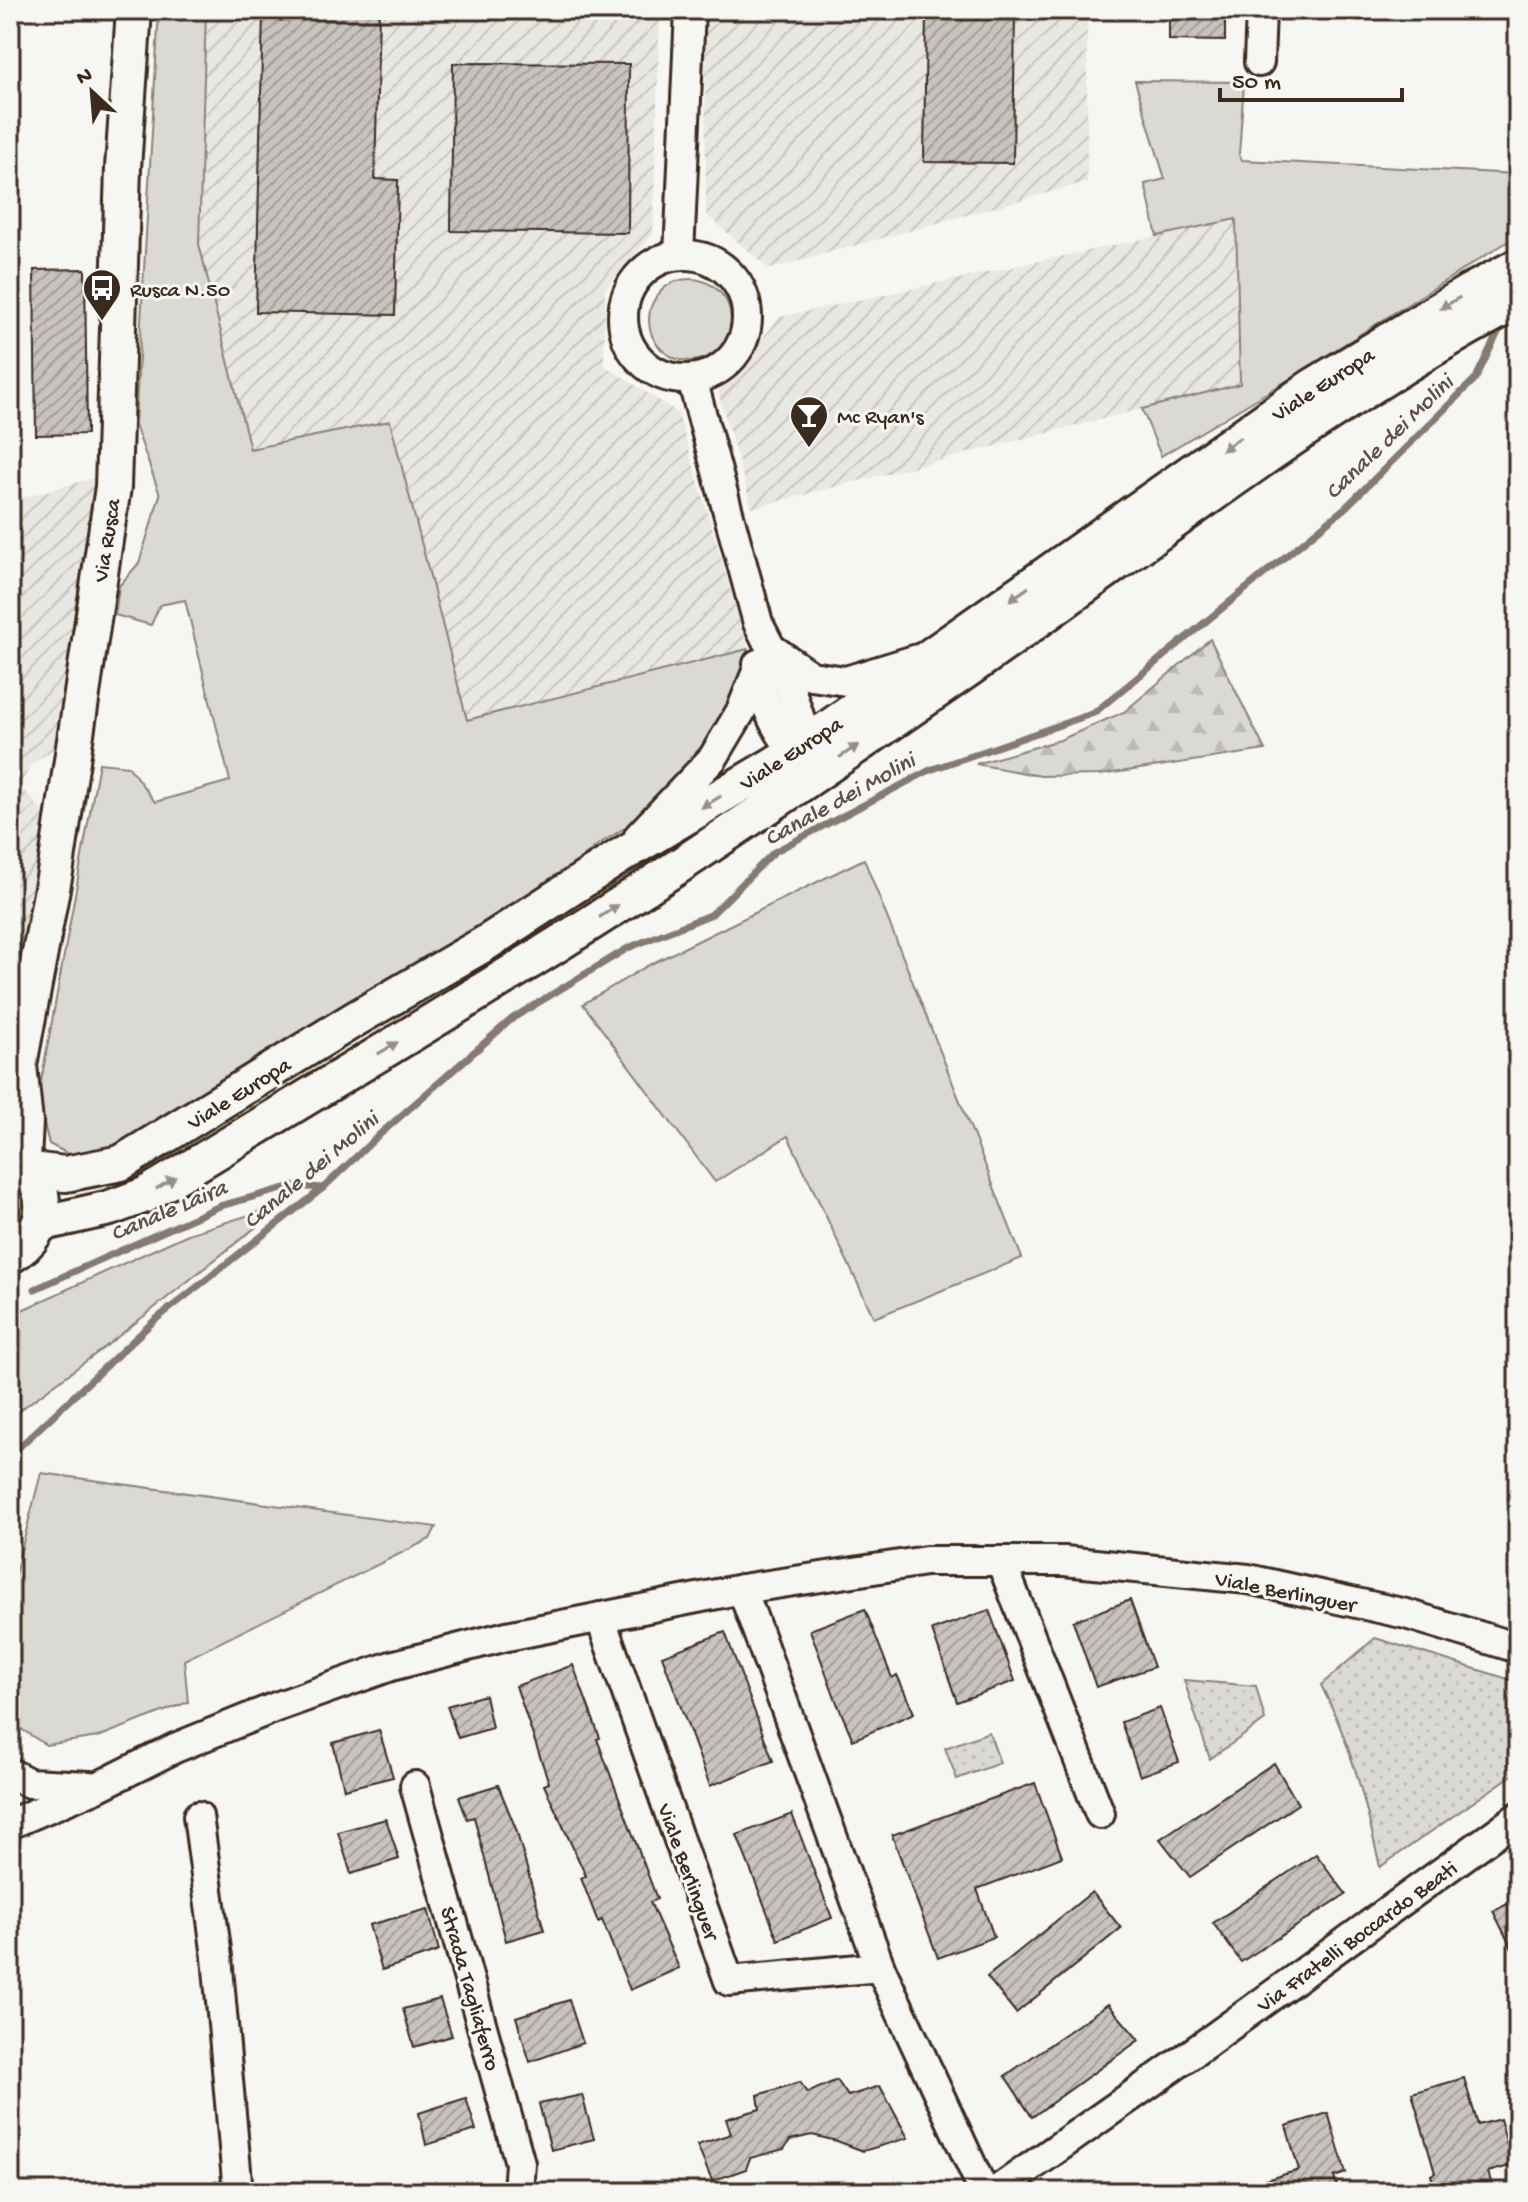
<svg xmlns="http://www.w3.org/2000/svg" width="1528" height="2202" font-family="'Gochi Hand',sans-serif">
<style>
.industrial{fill:url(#industrial-furrows)}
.green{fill:#dad9d3;stroke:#8a8278;stroke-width:2}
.forest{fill:url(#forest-firs);stroke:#8a8278;stroke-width:2}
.park{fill:url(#park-dots);stroke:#8a8278;stroke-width:2}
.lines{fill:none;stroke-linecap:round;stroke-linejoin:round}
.stream{stroke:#857a71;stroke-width:7}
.building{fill:url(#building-hatch);stroke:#3b2a1e;stroke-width:2}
.minor-casing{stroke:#3b2a1e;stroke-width:34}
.tertiary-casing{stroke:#3b2a1e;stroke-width:40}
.minor{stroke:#f6f6f2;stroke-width:28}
.tertiary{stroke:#f6f6f2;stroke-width:34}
.oneway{fill:#989088}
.labels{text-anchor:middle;stroke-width:6;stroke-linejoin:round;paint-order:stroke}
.poi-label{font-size:22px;fill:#3b2a1e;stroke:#f6f6f2;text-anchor:start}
.street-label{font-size:22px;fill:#3b2a1e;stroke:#f6f6f2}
.water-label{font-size:24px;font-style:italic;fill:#605248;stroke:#f6f6f2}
</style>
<defs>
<pattern id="industrial-furrows" width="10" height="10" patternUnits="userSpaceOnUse" patternTransform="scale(2)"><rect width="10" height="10" fill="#e8e7e2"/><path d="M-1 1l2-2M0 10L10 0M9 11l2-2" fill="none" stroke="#c8c6c1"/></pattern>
<pattern id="forest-firs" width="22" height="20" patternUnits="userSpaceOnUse" patternTransform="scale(2)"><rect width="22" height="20" fill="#dad9d3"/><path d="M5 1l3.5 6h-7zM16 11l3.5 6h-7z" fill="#bcbab5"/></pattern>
<pattern id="park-dots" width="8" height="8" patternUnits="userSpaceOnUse" patternTransform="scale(2)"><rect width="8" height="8" fill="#dad9d3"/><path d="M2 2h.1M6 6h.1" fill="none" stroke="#bcbab5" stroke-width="1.8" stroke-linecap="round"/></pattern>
<pattern id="building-hatch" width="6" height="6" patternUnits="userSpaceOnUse" patternTransform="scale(2)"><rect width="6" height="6" fill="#c8c3be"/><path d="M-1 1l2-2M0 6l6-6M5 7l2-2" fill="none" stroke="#a49f9a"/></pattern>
</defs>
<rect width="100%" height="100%" fill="#f6f6f2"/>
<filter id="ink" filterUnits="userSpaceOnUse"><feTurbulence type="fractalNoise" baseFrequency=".0125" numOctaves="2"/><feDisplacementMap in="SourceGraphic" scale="16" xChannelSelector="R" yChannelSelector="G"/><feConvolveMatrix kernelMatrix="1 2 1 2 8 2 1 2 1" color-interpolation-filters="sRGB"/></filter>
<g filter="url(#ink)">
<g class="industrial">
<path d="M 206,10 L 660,10 L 653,234 L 605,289 L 604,365 L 678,413 L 748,649 L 467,720 L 390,421 L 250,450 L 199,244 Z"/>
<path d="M 705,10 L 1087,10 L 1087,182 L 769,269 L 706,214 Z"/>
<path d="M 1236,219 L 1240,384 L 752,508 L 718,392 L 780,317 Z"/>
<path d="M 105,475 L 60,745 L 32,764 L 20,785 L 46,815 L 10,1003 L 10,501 Z"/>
</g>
<g class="green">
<path d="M 159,10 L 206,10 L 199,244 L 250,449 L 390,421 L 467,720 L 748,649 L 733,699 L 703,751 L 645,815 L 596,846 L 542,895 L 118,1155 L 76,1158 L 49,1144 L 38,1098 L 99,763 L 128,766 L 155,802 L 230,781 L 185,600 L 160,605 L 151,625 L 115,615 L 119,586 L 139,563 L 160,495 L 135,425 Z"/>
<path d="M 1135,81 L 1244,82 L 1239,155 L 1242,160 L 1518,174 L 1518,235 L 1278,386 L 1161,456 L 1142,409 L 1240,384 L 1236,219 L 1157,236 L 1145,184 L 1165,179 Z"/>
<circle cx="690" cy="320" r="41"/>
<path d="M 864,859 L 1022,1258 L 874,1318 L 788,1136 L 715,1182 L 583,1004 L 649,965 Z"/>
<path d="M 10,1178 C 32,1196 27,1218 10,1236 Z"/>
<path d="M 285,1204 L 105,1347 L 19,1411 L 22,1310 L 188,1234 Z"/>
<path d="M 41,1473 L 436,1527 L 430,1539 L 184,1660 L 188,1702 L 98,1737 L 46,1745 L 12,1723 L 10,1716 L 10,1594 Z"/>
</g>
<path class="forest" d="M 1210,639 L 1265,750 L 1100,775 L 1041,776 L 976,764 L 1060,740 L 1124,712 Z"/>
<g class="park">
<path d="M 1375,1638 L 1518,1682 L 1518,1771 L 1380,1867 C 1366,1804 1351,1743 1321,1685 Z"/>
<path d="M 1184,1680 L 1256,1686 L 1265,1720 L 1210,1759 Z"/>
<path d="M 989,1732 L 1000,1763 L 957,1779 L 945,1748 Z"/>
</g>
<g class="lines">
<g class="stream">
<path d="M 35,1289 L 220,1206 L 293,1186 L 323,1188"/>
<path d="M 10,1473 L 15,1451 L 155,1320 L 323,1188 L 379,1135 L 513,1018 L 628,948 L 712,914 L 774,852 L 930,770 L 1094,713 L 1346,507 L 1476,378 L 1502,324"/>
</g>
</g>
<g class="building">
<path d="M 263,10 L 379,10 L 375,179 L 398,180 L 395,315 L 256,312 Z"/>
<path d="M 926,10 L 1015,10 L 1013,163 L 924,162 Z"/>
<path d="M 1169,10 L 1225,10 L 1225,41 L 1169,40 Z"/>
<path d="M 453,63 L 629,64 L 628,233 L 451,231 Z"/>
<path d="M 85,269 L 87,434 L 36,435 L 34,270 Z"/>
<path d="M 1130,1600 L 1154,1667 L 1096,1687 L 1073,1621 Z"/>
<path d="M 865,1609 L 892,1678 L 897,1675 L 914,1713 L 853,1740 L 837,1703 L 810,1630 Z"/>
<path d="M 989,1610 L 1015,1681 L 957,1702 L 932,1630 Z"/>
<path d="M 725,1632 L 773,1761 L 710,1786 L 662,1656 Z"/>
<path d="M 573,1665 L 600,1738 L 597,1739 L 657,1899 L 650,1902 L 679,1968 L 630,1990 L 602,1920 L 598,1922 L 581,1878 L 586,1876 L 544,1785 L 549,1783 L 516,1686 Z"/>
<path d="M 485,1695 L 492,1728 L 458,1738 L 447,1706 Z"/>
<path d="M 1160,1708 L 1179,1762 L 1140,1776 L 1121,1722 Z"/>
<path d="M 379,1730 L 393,1777 L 344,1789 L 333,1743 Z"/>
<path d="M 1274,1763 L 1298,1804 L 1190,1877 L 1160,1839 Z"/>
<path d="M 1035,1783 L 1062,1857 L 977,1889 L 994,1937 L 938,1958 L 892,1835 Z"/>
<path d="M 498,1785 L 516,1829 L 544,1930 L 506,1941 L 474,1817 L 467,1819 L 459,1797 Z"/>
<path d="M 792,1814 L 832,1918 L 778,1940 L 737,1835 Z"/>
<path d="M 386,1819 L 399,1859 L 351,1874 L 338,1832 Z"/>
<path d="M 1316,1854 L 1346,1894 L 1241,1962 L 1213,1923 Z"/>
<path d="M 1092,1892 L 1121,1928 L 1016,2013 L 987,1977 Z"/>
<path d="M 1518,1899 L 1518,1961 L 1493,1911 Z"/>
<path d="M 428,1909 L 439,1951 L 382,1970 L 369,1925 Z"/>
<path d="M 440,1999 L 452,2036 L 414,2047 L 403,2009 Z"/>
<path d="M 569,2000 L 583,2043 L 530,2062 L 516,2017 Z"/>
<path d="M 1108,2004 L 1139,2040 L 1032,2117 L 1005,2076 Z"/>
<path d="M 1464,2078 L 1478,2125 L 1500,2119 L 1513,2165 L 1488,2172 L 1494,2192 L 1436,2192 L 1431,2175 L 1435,2173 L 1412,2093 Z"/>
<path d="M 837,2080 L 848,2096 L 880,2086 L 908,2138 L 863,2151 L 837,2141 L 812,2135 L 790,2140 L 784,2149 L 750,2158 L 746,2169 L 712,2181 L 697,2145 L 731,2134 L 726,2119 L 760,2109 L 758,2095 L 800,2082 L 807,2093 Z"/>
<path d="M 582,2095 L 594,2139 L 551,2150 L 539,2104 Z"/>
<path d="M 466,2098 L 476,2130 L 426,2145 L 419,2113 Z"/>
<path d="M 1328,2113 L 1346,2173 L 1334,2177 L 1339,2192 L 1243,2192 L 1242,2187 L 1299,2170 L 1286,2126 Z"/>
</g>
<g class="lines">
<defs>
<g id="minor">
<path d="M 1259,62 L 1261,10"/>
<circle cx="685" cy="317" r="62"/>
<path d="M 679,255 L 690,10"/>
<path d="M 692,379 L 758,623 L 788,682 L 814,762"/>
<path d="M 775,651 L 811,676 L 846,681 L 918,659"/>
<path d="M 758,664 C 759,702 781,742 809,767"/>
<path d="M 639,836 L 713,758 L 741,711 L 758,669"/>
<path d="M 1001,1561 L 1100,1814"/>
<path d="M 742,1589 L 880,1967 L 984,2192"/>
<path d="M 600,1617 L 729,1981 L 880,1967"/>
<path d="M 10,1773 L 29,1783 L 90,1786"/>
<path d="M 415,1786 L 520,2163 L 518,2192"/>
<path d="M 198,1816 L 217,1957 L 238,2192"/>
<path d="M 10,1824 L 99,1786 L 175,1748 L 276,1707 L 391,1666 L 507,1636 L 742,1589 L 926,1561 L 1064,1561 L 1248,1579 L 1406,1614 L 1518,1648"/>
<path d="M 995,2192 L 1194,2052 L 1518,1817"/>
</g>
<g id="tertiary">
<path d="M 19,1065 L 25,1122 L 23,1161"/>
<path d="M 10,1086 L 19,1065 L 56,867 L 113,487 L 123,168 L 134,10"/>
<path d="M 10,1153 C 51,1179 55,1231 10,1256"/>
<path d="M 31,1170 L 65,1174 L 121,1163 L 355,1019 L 486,943 L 622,855 L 793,753 L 1313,386 L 1467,293 L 1518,266"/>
<path d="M 39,1224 L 110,1208 L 145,1195 C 281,1113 418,1031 553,947 C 690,861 824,769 957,677 C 1142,549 1318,406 1518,301"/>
</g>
</defs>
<use href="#minor" class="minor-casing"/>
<use href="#tertiary" class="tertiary-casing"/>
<use href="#minor" class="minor"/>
<use href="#tertiary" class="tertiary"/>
</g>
<defs><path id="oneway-solid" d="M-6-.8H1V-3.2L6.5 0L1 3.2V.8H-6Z" transform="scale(2)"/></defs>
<g class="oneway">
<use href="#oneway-solid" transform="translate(1450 303) rotate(149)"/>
<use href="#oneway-solid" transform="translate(1231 444) rotate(145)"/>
<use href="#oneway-solid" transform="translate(1019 594) rotate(145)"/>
<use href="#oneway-solid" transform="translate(849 751) rotate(-34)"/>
<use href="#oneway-solid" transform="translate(711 802) rotate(149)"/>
<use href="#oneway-solid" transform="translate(609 911) rotate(-33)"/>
<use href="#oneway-solid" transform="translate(388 1048) rotate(-31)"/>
<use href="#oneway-solid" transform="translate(166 1183) rotate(-31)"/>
</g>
</g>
<defs>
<symbol id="bus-pin" viewBox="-11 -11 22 30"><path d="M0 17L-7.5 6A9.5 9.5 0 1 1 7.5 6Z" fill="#3b2a1e" stroke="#f6f6f2"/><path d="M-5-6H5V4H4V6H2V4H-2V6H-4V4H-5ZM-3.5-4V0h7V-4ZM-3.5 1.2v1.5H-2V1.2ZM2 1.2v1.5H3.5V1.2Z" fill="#fff"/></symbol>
<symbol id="bar-pin" viewBox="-11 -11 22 30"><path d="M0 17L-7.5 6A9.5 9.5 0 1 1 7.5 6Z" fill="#3b2a1e" stroke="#f6f6f2"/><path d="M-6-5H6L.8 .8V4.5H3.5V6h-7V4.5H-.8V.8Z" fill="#fff"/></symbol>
</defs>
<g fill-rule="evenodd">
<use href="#bus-pin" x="80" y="266" width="44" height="60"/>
<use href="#bar-pin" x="787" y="393" width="44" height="60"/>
</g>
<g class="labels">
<g class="poi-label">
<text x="130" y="296">Rusca N.50</text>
<text x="837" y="423">Mc Ryan's</text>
</g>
<g class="street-label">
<text transform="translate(1322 383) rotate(-33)" y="8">Viale Europa</text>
<text transform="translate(105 540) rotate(-81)" y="8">Via Rusca</text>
<text transform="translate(790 752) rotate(-33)" y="8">Viale Europa</text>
<text transform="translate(238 1092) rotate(-32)" y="8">Viale Europa</text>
<text transform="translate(1286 1590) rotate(11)" y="8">Viale Berlinguer</text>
<text transform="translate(690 1871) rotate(70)" y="8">Viale Berlinguer</text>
<text transform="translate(1356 1935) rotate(-36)" y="8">Via Fratelli Boccardo Beati</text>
<text transform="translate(472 1988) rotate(74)" y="8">Strada Tagliaferro</text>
</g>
<g class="water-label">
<text transform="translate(1388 436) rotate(-44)" y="8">Canale dei Molini</text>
<text transform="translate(839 798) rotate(-29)" y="8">Canale dei Molini</text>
<text transform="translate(310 1169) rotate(-40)" y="8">Canale dei Molini</text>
<text transform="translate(168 1209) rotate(-23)" y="8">Canale Laira</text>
</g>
</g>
<rect width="1528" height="2202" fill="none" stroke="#f6f6f2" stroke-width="40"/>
<rect x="20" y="20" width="1488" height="2162" fill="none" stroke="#3b2a1e" stroke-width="3" filter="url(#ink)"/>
<g transform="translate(92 92) rotate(334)" stroke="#f6f6f2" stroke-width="6" paint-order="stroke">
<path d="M0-6L14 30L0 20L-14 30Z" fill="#3b2a1e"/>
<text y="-12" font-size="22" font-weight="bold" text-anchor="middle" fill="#3b2a1e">N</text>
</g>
<path d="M1220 88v12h182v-12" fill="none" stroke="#3b2a1e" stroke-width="4"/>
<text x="1232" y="88" font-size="24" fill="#3b2a1e" stroke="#f6f6f2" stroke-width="6" paint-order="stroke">50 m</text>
</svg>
